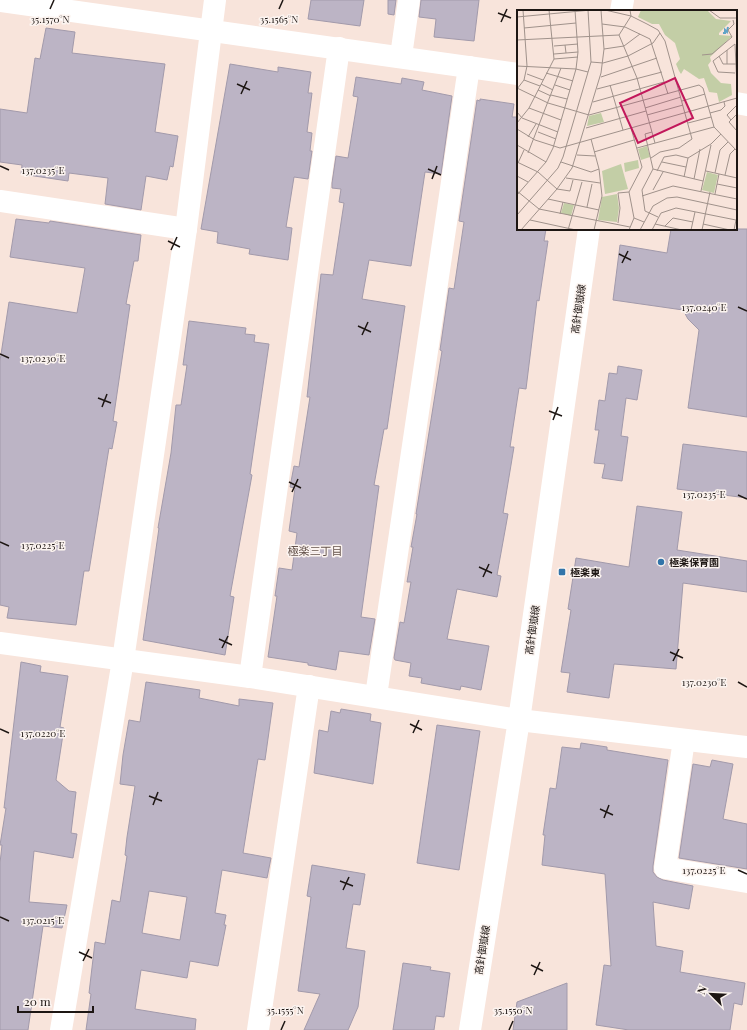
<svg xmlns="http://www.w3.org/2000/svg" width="747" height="1030" font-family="'Playfair Display','Noto Sans JP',serif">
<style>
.building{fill:#bcb4c5;stroke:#a29aab;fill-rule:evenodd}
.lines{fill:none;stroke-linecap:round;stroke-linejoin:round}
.street{stroke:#fff;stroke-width:22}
.secondary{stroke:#fff;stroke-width:22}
.ticks{fill:none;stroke:#1d1613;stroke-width:1.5}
.poi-dot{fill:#3174a9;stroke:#fcf4f0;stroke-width:1.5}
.labels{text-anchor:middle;stroke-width:3;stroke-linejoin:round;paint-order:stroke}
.street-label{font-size:10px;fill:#1d1613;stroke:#fcf4f0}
.poi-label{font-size:10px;font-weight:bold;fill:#1d1613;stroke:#fcf4f0;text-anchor:start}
.neighbourhood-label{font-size:11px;fill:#64534c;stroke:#fcf4f0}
.inset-river{fill:none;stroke:#60a3c7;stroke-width:2}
.inset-road{fill:none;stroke:#a0928b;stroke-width:1}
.view{fill:#c2185b;fill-opacity:0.15;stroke:#c2185b;stroke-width:2}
.inset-edge{fill:none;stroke:#1d1613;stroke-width:2}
.ticks-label{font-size:10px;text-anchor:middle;fill:#1d1613;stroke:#fcf4f0;stroke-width:3;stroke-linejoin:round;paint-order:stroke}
</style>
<rect width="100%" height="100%" fill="#f8e4db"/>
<g class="building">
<path d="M 311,0 L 364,0 L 360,26 L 308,19 Z"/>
<path d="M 388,0 L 396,0 L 394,15 L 388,14 Z"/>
<path d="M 421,0 L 479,0 L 474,41 L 434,37 L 436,19 L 419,17 Z"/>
<path d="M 46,28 L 75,32 L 72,53 L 165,64 L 155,132 L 178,136 L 173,167 L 170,166 L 167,180 L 146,176 L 141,210 L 105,204 L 108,178 L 69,173 L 68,181 L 21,174 L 22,165 L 0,162 L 0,109 L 27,113 L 35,58 L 40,59 Z"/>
<path d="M 230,64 L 278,72 L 278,67 L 311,72 L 308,93 L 312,93 L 307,132 L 312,133 L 310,151 L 312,151 L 308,179 L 294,177 L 286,227 L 292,228 L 288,260 L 249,254 L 250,249 L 217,243 L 218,232 L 201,229 Z"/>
<path d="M 356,77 L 401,84 L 402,78 L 424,82 L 422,90 L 452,96 L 441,174 L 425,172 L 411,266 L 369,260 L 362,299 L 405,306 L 387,429 L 384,429 L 374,485 L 379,486 L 361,617 L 375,619 L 369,655 L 339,651 L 336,670 L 308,665 L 308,663 L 268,657 L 277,596 L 275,596 L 279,568 L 292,570 L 297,533 L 289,531 L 295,488 L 290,487 L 294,466 L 299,467 L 310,397 L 307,397 L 321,274 L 333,275 L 344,203 L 339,202 L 341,189 L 332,188 L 332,183 L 336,156 L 348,158 L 358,97 L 353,96 Z"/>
<path d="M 480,99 L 514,104 L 512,117 L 518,117 L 518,229 L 546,229 L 544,241 L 548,241 L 539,301 L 537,300 L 526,389 L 519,388 L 510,447 L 514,447 L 503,513 L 508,514 L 497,575 L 501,576 L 497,597 L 457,589 L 447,639 L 489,646 L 481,690 L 461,686 L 460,690 L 421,683 L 422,678 L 409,676 L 411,663 L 395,660 L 394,658 L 400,622 L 404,623 L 411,582 L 407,582 L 413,547 L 411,547 L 417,514 L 416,514 L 442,351 L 440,350 L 449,288 L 454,289 L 464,222 L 459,221 L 477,100 L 480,101 Z"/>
<path d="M 16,219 L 49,223 L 50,221 L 141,235 L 138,261 L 134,261 L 126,304 L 130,305 L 113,421 L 117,422 L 112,449 L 109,448 L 89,571 L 84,571 L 76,625 L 7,618 L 9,607 L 0,605 L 0,361 L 9,302 L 77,313 L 85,268 L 10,257 Z"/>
<path d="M 671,229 L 747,229 L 747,417 L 688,408 L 699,330 L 688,319 L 683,310 L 613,300 L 620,245 L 667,253 Z"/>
<path d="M 189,321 L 246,328 L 245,334 L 255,335 L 254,342 L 269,344 L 250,474 L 252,475 L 230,596 L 234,597 L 225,655 L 143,640 L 159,528 L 158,528 L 171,453 L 176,405 L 181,405 L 187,365 L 183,365 Z"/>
<path d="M 618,366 L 642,370 L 637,400 L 626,398 L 621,436 L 628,437 L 622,481 L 602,478 L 605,464 L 594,463 L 599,430 L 595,430 L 599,400 L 605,401 L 609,373 L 617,374 Z"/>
<path d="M 683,444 L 747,452 L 747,498 L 677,489 Z"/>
<path d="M 637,506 L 682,512 L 677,550 L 747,561 L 747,592 L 683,583 L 676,669 L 614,664 L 609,698 L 567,692 L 570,673 L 561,672 L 571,610 L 568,609 L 576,558 L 629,567 Z"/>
<path d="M 21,662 L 41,666 L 40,672 L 68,676 L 60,727 L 64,728 L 56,780 L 69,791 L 76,792 L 71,833 L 77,834 L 73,858 L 34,851 L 29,902 L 67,905 L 62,928 L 43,926 L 28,1030 L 0,1030 L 0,863 L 2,845 L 0,845 L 6,808 L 4,808 Z"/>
<path d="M 146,682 L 200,690 L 199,698 L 239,706 L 239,699 L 273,703 L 265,760 L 258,759 L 243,853 L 271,858 L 267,878 L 222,870 L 215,913 L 226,915 L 224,925 L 226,925 L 218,966 L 190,961 L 187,978 L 141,970 L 135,1009 L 196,1019 L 195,1030 L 86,1030 L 91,994 L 89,993 L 95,942 L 105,944 L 112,900 L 120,902 L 127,856 L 125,855 L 127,837 L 135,786 L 120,784 L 123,755 L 129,720 L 140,722 ZM 149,891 L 187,897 L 180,940 L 142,933 Z"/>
<path d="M 341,709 L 371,714 L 370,721 L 381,723 L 373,784 L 314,773 L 319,730 L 328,732 L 331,711 L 340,713 Z"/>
<path d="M 437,725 L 480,731 L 459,870 L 417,863 Z"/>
<path d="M 581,743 L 607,747 L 607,750 L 668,760 L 653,866 L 653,872 L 657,877 L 663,880 L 693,886 L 689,909 L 653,902 L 656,946 L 683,951 L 680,972 L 745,983 L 742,1005 L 734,1003 L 730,1030 L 629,1030 L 596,1025 L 604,965 L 611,966 L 605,874 L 542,865 L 545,835 L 543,835 L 550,788 L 556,789 L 562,747 L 580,749 Z"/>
<path d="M 712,760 L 733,764 L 723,819 L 747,824 L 747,869 L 679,858 L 693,764 L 710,767 Z"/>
<path d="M 312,865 L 365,874 L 360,905 L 353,904 L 346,948 L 365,951 L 358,1007 L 348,1030 L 304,1030 L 320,994 L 298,991 L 311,897 L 307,896 Z"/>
<path d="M 403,963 L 431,967 L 430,970 L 450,973 L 444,1017 L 436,1016 L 434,1030 L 393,1030 Z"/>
<path d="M 567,983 L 567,1030 L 513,1030 L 517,1002 Z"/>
</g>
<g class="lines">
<g class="street">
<path d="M 401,56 L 409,0"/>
<path d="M 736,103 L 747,105"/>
<path d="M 0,201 L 186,229"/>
<path d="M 0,643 L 250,677 L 519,720 L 747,747"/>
<path d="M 250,677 L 339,48"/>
<path d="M 376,696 L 469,67"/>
<path d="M 684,740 L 665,868 L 747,882"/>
<path d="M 61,1030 L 123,660 L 186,229 L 215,0"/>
<path d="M 258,1030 L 309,686"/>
</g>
<g class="secondary">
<path d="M 0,1 L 518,74"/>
<path d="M 621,11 L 623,0"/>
<path d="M 470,1030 L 519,720 L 589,229"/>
</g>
</g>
<path class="ticks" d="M 50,9 L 54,0M 279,9 L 283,0M 498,13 L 511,18M 501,22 L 507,9M 237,84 L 250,90M 241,94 L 247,81M 0,166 L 9,170M 428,169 L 441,175M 432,179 L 437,166M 168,241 L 180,247M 171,250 L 177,237M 619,254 L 631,260M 622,263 L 628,251M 738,307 L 747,311M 358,326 L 371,332M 362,335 L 368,322M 0,354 L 9,358M 98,398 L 111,403M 102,407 L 107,394M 549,411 L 562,416M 553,420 L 558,407M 289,482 L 301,488M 292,492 L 298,479M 738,495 L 747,499M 0,542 L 9,546M 479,567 L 492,573M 483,577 L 489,564M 219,639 L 232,645M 222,648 L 228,636M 670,652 L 683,658M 673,661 L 679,649M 738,682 L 747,687M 410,724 L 422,730M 0,729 L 9,733M 413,733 L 419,720M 149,796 L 162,801M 153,805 L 158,792M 600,809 L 613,815M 604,818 L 609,805M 738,870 L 747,874M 340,881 L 353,886M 343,890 L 349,877M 0,917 L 9,921M 79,952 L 92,958M 83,961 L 89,949M 531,965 L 543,971M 534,975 L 540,962M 281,1030 L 285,1021M 509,1030 L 513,1021"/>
<g class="poi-dot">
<circle cx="661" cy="562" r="4"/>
<rect x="558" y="568" width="8" height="8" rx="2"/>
</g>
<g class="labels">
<g class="street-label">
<text transform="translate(578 309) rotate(-82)" y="4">高針御嶽線</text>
<text transform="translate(532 630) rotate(-82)" y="4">高針御嶽線</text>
<text transform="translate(482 950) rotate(-81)" y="4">高針御嶽線</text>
</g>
<g class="poi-label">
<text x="669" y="566">極楽保育園</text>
<text x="570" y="576">極楽東</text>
</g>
<g class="neighbourhood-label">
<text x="315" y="555">極楽三丁目</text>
</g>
</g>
<g transform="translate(517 10)">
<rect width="220" height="220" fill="#f8e4db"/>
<path d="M 124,0 L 190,0 L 199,9 L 214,11 L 202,23 L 202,25 L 215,26 L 193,47 L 194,51 L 191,55 L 194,63 L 204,73 L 214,74 L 215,85 L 202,92 L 200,83 L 192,82 L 187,68 L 182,69 L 167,59 L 164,64 L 162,61 L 159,54 L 163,49 L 158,33 L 148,25 L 142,14 L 135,14 L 121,7 ZM 84,103 L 87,112 L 70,116 L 72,106 ZM 130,136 L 133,147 L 124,150 L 121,139 ZM 121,150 L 122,158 L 108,162 L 107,153 ZM 104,154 L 111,179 L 88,184 L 85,161 ZM 190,162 L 201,165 L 197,183 L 185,180 ZM 100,184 L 102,198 L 100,212 L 81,210 L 85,187 ZM 47,193 L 57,195 L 54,206 L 44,203 Z" fill="#c3cea6"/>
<path class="inset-river" d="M 206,23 L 208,23 L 208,20 L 210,22 L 211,17"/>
<path class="inset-road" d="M 84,0 L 85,14M 88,0 L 114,6 L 130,14 L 141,20 L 148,31 L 175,129 L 162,138 L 143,142 L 134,148M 192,0 L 203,8 L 220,8M 0,7 L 74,0M 7,18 L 59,13M 102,25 L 120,68 L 138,133M 0,30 L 102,25 L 114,6 L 113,0M 218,34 L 196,51 L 201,62 L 218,63M 218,34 L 220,77M 48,35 L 49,43 L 61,42M 37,36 L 61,34M 87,39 L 107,36 L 123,24M 37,44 L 49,43M 185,45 L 195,44 L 215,27 L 211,20 L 217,14 L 216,10M 202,46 L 206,54 L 219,54M 37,49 L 61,47M 74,52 L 86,53 L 111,46 L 136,33 L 143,23M 210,54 L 210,40M 0,56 L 59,59 L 71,62M 29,63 L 56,71M 10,64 L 26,70M 84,67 L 140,48M 7,70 L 23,76M 24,74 L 36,80M 38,75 L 53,80M 93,75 L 106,120M 0,78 L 31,93 L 72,105 L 182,75 L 186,78 L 197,117 L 220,141M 0,79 L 7,70 L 10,56 L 6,0M 80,79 L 145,62M 21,80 L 34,86M 34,85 L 50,89M 165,91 L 188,84M 76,92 L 147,72M 12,98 L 44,110M 128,98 L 164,87M 0,102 L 5,108 L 41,122M 193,103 L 204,100 L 208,96 L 207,92M 220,104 L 212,112 L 220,121M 130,105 L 166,95M 214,110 L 210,105 L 220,95M 0,113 L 12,98 L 37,49 L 32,0M 171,113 L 194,107M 69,118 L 129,101M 114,118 L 125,157 L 112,182 L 117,208 L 127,212M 0,119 L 18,130 L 43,138 L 220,88M 21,122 L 39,129M 135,122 L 128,124 L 136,159 L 125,180 L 128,201 L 141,207M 11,127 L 19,114M 74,129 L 82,159 L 85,186 L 77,220M 0,135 L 29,152M 120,138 L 197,117M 77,142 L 117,130M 11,143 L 44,58M 60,145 L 78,146M 0,152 L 21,162 L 40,179 L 53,181 L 56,170M 44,152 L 74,162 L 82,159M 145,152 L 169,157M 1,153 L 7,140M 136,159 L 186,171M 140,161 L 147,147 L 159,145 L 171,148M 189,161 L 220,168M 198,163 L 203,140 L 211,132M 208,165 L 213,144 L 218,139M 0,166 L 11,172M 167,167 L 171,148 L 194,134 L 204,124M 49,168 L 83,173M 177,169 L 183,139M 200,174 L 220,178M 136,180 L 146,162M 0,181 L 22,199 L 113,217M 184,181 L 194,135M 198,184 L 202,164M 0,185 L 29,152 L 36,138 L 59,59 L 61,42 L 58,0M 125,186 L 156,176 L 220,189M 31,189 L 82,200M 70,197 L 75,174M 43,204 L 46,192M 0,205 L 41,158 L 46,147 L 74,52 L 71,0M 13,210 L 59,220M 101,213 L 103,198 L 101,183 L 112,182M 138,214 L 165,220M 186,214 L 213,220M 148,216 L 156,208 L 176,212M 4,220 L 40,179 L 55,158 L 84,63 L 87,39 L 85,14 L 108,17 L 133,29 L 151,84M 51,220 L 65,172M 112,220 L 117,208M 123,220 L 136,196 L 150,188 L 160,187 L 220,200M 135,220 L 144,203 L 159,198 L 219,210 L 217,220M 174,220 L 178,202M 185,220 L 193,182"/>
<path class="view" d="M 158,68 L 176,108 L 121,133 L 103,93 Z"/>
<rect width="220" height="220" class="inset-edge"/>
</g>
<g class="ticks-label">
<text x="50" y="23">35.1570°N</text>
<text x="279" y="23">35.1565°N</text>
<text x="43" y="174">137.0235°E</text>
<text x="704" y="311">137.0240°E</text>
<text x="43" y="362">137.0230°E</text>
<text x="704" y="498">137.0235°E</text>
<text x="43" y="549">137.0225°E</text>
<text x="704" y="686">137.0230°E</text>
<text x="43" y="737">137.0220°E</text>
<text x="704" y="874">137.0225°E</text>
<text x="43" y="924">137.0215°E</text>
<text x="285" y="1014">35.1555°N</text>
<text x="513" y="1014">35.1550°N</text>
</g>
<g transform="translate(711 994) rotate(294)" stroke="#fcf4f0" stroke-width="3" paint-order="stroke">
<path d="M0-3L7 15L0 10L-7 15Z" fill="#1d1613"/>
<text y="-6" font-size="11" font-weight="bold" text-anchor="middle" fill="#1d1613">N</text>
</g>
<path d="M18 1006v6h75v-6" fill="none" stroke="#1d1613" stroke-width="2"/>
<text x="24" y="1006" font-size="12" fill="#1d1613" stroke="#fcf4f0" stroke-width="3" paint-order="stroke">20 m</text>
</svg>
